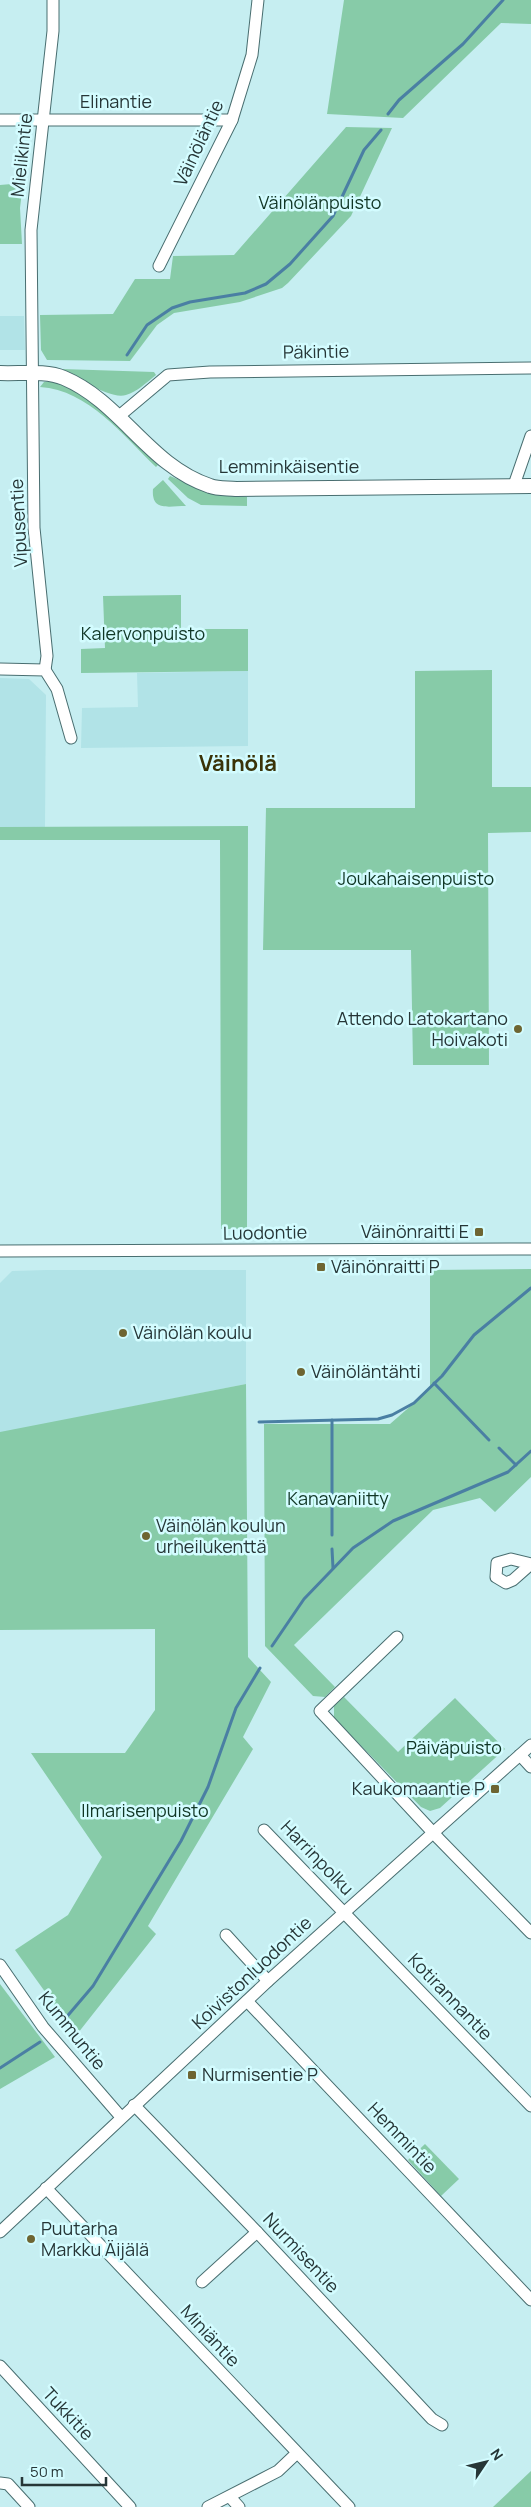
<svg xmlns="http://www.w3.org/2000/svg" width="531" height="2507" font-family="Manrope,sans-serif">
<style>
.built{fill:#b1e3e7}
.green{fill:#87cba8}
.lines{fill:none;stroke-linecap:round;stroke-linejoin:round}
.stream{stroke:#4a7fa3;stroke-width:3}
.minor-casing{stroke:#496e70;stroke-width:13}
.tertiary-casing{stroke:#496e70;stroke-width:16}
.minor{stroke:#fff;stroke-width:11}
.tertiary{stroke:#fff;stroke-width:14}
.poi-dot{fill:#6e6532;stroke:#d3fcff;stroke-width:2}
.labels{text-anchor:middle;stroke-width:5;stroke-linejoin:round;paint-order:stroke}
.street-label{font-size:18px;fill:#263637;stroke:#d3fcff}
.park-label{font-size:18px;fill:#103625;stroke:#d3fcff}
.poi-label{font-size:18px;fill:#263637;stroke:#d3fcff;text-anchor:start}
.district-label{font-size:22px;font-weight:bold;fill:#3a3308;stroke:#d3fcff}
</style>
<rect width="100%" height="100%" fill="#c6eef1"/>
<g class="built">
<path d="M 0,316 L 24,316 L 25,350 L 0,350 Z"/>
<path d="M 248,671 L 248,746 L 81,748 L 82,708 L 138,707 L 137,673 Z"/>
<path d="M 0,678 L 29,679 L 46,695 L 45,827 L 0,827 Z"/>
<path d="M 46,1270 L 246,1270 L 246,1384 L 0,1433 L 0,1283 L 12,1271 Z"/>
</g>
<g class="green">
<path d="M 344,0 L 531,0 L 531,24 L 501,23 L 403,118 L 327,114 Z"/>
<path d="M 346,127 L 392,128 L 351,216 L 288,283 L 282,288 L 240,302 L 174,313 L 157,325 L 130,361 L 47,360 L 41,350 L 40,315 L 113,314 L 135,279 L 170,279 L 173,256 L 234,255 Z"/>
<path d="M 23,183 L 20,208 L 22,244 L 0,244 L 0,185 Z"/>
<path d="M 62,369 L 154,372 L 156,375 C 147,382 137,392 126,395 C 110,400 78,377 62,369 Z"/>
<path d="M 53,381 C 97,398 125,433 158,465 L 156,467 C 123,436 89,390 40,387 L 44,382 Z"/>
<path d="M 170,476 L 211,493 L 247,497 L 247,506 L 201,505 L 188,498 L 168,479 Z"/>
<path d="M 163,480 L 186,506 C 169,506 151,512 153,489 Z"/>
<path d="M 181,595 L 181,629 L 248,629 L 248,671 L 81,673 L 81,649 L 105,648 L 103,596 Z"/>
<path d="M 492,670 L 492,787 L 531,787 L 531,832 L 488,833 L 489,1065 L 413,1065 L 411,950 L 263,950 L 266,808 L 415,808 L 415,671 Z"/>
<path d="M 248,826 L 247,1229 L 221,1229 L 220,840 L 0,840 L 0,827 Z"/>
<path d="M 531,1269 L 531,1477 L 495,1512 L 480,1498 L 433,1510 L 294,1645 L 335,1687 L 325,1697 L 313,1696 L 265,1646 L 264,1424 L 390,1424 L 430,1389 L 430,1270 Z"/>
<path d="M 246,1384 L 248,1657 L 271,1682 L 243,1737 L 253,1749 L 148,1926 L 156,1934 L 78,2033 L 61,2014 L 15,1950 L 68,1915 L 102,1857 L 31,1753 L 125,1753 L 155,1710 L 155,1629 L 0,1630 L 0,1432 Z"/>
<path d="M 344,1697 L 398,1752 L 455,1698 L 505,1749 L 440,1808 L 430,1811 L 421,1807 L 334,1718 L 334,1706 Z"/>
<path d="M 0,1984 L 55,2057 L 0,2089 Z"/>
<path d="M 425,2144 L 459,2179 L 441,2196 L 408,2160 Z"/>
<path d="M 531,2471 L 531,2507 L 493,2507 Z"/>
</g>
<g class="lines">
<g class="stream">
<path d="M 388,114 L 399,100 L 463,44 L 503,0"/>
<path d="M 127,355 L 147,325 L 172,308 L 190,302 L 245,293 L 266,284 L 290,264 L 333,216 L 364,150 L 381,130"/>
<path d="M 434,1383 L 489,1440"/>
<path d="M 332,1420 L 332,1493"/>
<path d="M 259,1422 L 378,1419 L 392,1415 L 414,1403 L 442,1376 L 474,1335 L 531,1288"/>
<path d="M 499,1448 L 516,1465"/>
<path d="M 332,1505 L 332,1535"/>
<path d="M 332,1549 L 333,1568"/>
<path d="M 272,1646 L 304,1599 L 353,1548 L 393,1521 L 508,1472 L 531,1451"/>
<path d="M 64,2020 L 93,1986 L 181,1841 L 208,1787 L 236,1708 L 260,1668"/>
<path d="M 0,2068 L 40,2042"/>
</g>
<defs>
<g id="minor">
<path d="M 0,120 L 232,120"/>
<path d="M 159,266 L 232,120 L 252,55 L 258,0"/>
<path d="M 118,417 L 168,375 L 210,372 L 531,368"/>
<path d="M 514,485 L 531,436"/>
<path d="M 0,669 L 45,670 L 57,689 L 71,738"/>
<path d="M 45,670 L 47,656 L 34,528 L 31,230 L 53,31 L 53,0"/>
<path d="M 0,1251 L 531,1249"/>
<path d="M 511,1559 L 531,1564 L 513,1580 L 506,1583 L 496,1577 L 497,1563 Z"/>
<path d="M 397,1637 L 320,1711 L 439,1839 L 531,1933"/>
<path d="M 520,1755 L 531,1767"/>
<path d="M 264,1830 L 531,2106"/>
<path d="M 226,1935 L 268,1981"/>
<path d="M 0,1965 L 43,2027 L 121,2117"/>
<path d="M 247,2001 L 531,2300"/>
<path d="M 134,2105 L 257,2232 L 432,2419 L 442,2425"/>
<path d="M 46,2188 L 349,2507"/>
<path d="M 0,2232 L 268,1981 L 531,1745"/>
<path d="M 202,2282 L 257,2232"/>
<path d="M 0,2366 L 130,2507"/>
<path d="M 0,2483 L 8,2484 L 29,2507"/>
<path d="M 230,2497 L 239,2507"/>
<path d="M 208,2507 L 278,2471 L 297,2453"/>
</g>
<path id="tertiary" d="M 0,373 C 20,374 45,370 64,378 C 121,402 149,466 210,486 C 218,489 228,488 236,489 L 531,486"/>
</defs>
<use href="#minor" class="minor-casing"/>
<use href="#tertiary" class="tertiary-casing"/>
<use href="#minor" class="minor"/>
<use href="#tertiary" class="tertiary"/>
</g>
<g class="poi-dot">
<circle cx="518" cy="1029" r="5"/>
<rect x="474" y="1227" width="10" height="10" rx="2.5"/>
<rect x="316" y="1262" width="10" height="10" rx="2.5"/>
<circle cx="123" cy="1333" r="5"/>
<circle cx="301" cy="1372" r="5"/>
<circle cx="146" cy="1536" r="5"/>
<rect x="490" y="1784" width="10" height="10" rx="2.5"/>
<rect x="187" y="2070" width="10" height="10" rx="2.5"/>
<circle cx="31" cy="2239" r="5"/>
</g>
<g class="labels">
<g class="street-label">
<text x="116" y="108">Elinantie</text>
<text transform="translate(199 143) rotate(-65)" y="6">Väinöläntie</text>
<text transform="translate(22 155) rotate(-84)" y="6">Mielikintie</text>
<text transform="translate(316 352) rotate(-1)" y="6">Päkintie</text>
<text x="289" y="473">Lemminkäisentie</text>
<text transform="translate(19 523) rotate(-93)" y="6">Vipusentie</text>
<text transform="translate(265 1233) rotate(-1)" y="6">Luodontie</text>
<text transform="translate(317 1858) rotate(46)" y="6">Harrinpolku</text>
<text transform="translate(252 1973) rotate(-43)" y="6">Koivistonluodontie</text>
<text transform="translate(450 1997) rotate(46)" y="6">Kotirannantie</text>
<text transform="translate(72 2031) rotate(51)" y="6">Kummuntie</text>
<text transform="translate(402 2138) rotate(46)" y="6">Hemmintie</text>
<text transform="translate(301 2253) rotate(47)" y="6">Nurmisentie</text>
<text transform="translate(210 2336) rotate(47)" y="6">Miniäntie</text>
<text transform="translate(68 2414) rotate(47)" y="6">Tukkitie</text>
</g>
<g class="park-label">
<text x="320" y="209">Väinölänpuisto</text>
<text x="143" y="640">Kalervonpuisto</text>
<text x="416" y="885">Joukahaisenpuisto</text>
<text x="338" y="1505">Kanavaniitty</text>
<text x="454" y="1754">Päiväpuisto</text>
<text x="145" y="1817">Ilmarisenpuisto</text>
</g>
<g class="poi-label">
<text x="508" y="1025" text-anchor="end">Attendo Latokartano<tspan x="508" dy="21">Hoivakoti</tspan></text>
<text x="469" y="1238" text-anchor="end">Väinönraitti E</text>
<text x="331" y="1273">Väinönraitti P</text>
<text x="133" y="1339">Väinölän koulu</text>
<text x="311" y="1378">Väinöläntähti</text>
<text x="156" y="1532">Väinölän koulun<tspan x="156" dy="21">urheilukenttä</tspan></text>
<text x="485" y="1795" text-anchor="end">Kaukomaantie P</text>
<text x="202" y="2081">Nurmisentie P</text>
<text x="41" y="2235">Puutarha<tspan x="41" dy="21">Markku Äijälä</tspan></text>
</g>
<g class="district-label">
<text x="238" y="771">Väinölä</text>
</g>
</g>
<g transform="translate(486 2462) rotate(55)" stroke="#d3fcff" stroke-width="4" paint-order="stroke">
<path d="M0-4L9 19L0 12L-9 19Z" fill="#263637"/>
<text y="-8" font-size="14" font-weight="bold" text-anchor="middle" fill="#263637">N</text>
</g>
<path d="M22 2477v8h84v-8" fill="none" stroke="#263637" stroke-width="2.5"/>
<text x="30" y="2477" font-size="15" fill="#263637" stroke="#d3fcff" stroke-width="4" paint-order="stroke">50 m</text>
</svg>
